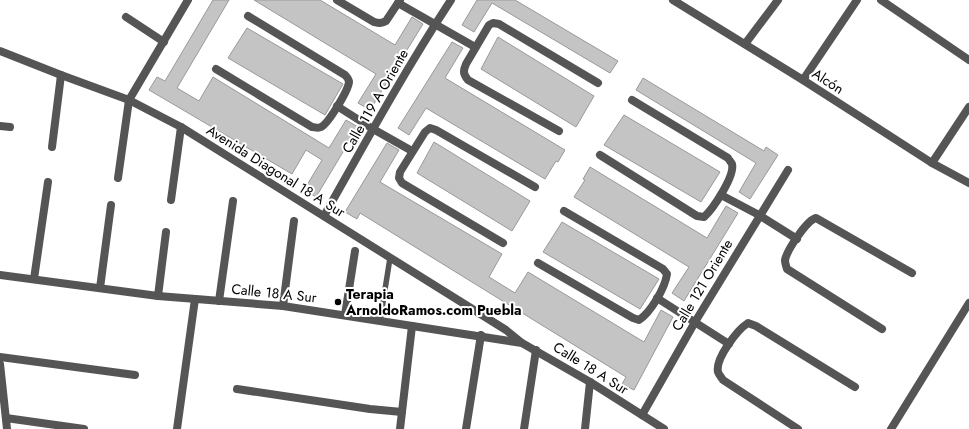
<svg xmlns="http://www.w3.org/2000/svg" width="969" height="429" font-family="Jost,sans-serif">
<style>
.building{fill:#c4c4c4;stroke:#999}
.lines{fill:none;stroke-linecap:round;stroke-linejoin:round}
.pedestrian{stroke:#555;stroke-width:5.5}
.minor{stroke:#555;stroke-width:8}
.tertiary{stroke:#555;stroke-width:8}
.poi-dot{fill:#000;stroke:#fff;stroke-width:1.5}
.labels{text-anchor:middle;stroke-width:4;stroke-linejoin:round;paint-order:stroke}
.street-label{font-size:14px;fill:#000;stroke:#fff}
.poi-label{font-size:14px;font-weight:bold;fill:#000;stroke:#fff;text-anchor:start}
</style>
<rect width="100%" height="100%" fill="#fff"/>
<g class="building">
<path d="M 213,0 L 229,0 L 177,88 L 199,101 L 213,77 L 329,148 L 346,120 L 358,127 L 316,197 L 304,190 L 322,160 L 306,150 L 292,174 L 149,90 L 157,77 L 165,81 Z"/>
<path d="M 254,0 L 320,0 L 395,45 L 412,17 L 423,24 L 370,110 L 358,103 L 376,74 Z"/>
<path d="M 477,0 L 515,0 L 618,61 L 610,73 L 492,3 L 474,32 L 462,25 Z"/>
<path d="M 247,28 L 343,84 L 325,115 L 228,58 Z"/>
<path d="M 498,37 L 594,96 L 576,127 L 481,69 Z"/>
<path d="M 452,42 L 463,48 L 445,78 L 565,150 L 558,162 L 556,161 L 545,179 L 426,108 L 409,135 L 398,128 Z"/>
<path d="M 643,78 L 764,151 L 766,147 L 778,155 L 750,199 L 739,192 L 756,163 L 636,90 Z"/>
<path d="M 624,115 L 720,172 L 701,202 L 604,145 Z"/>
<path d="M 434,142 L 530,201 L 512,231 L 417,173 Z"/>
<path d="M 387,143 L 399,150 L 380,182 L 502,254 L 489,277 L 515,293 L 528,272 L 644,342 L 661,310 L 673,317 L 634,390 L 622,384 L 626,377 L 360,213 L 357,219 L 345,212 Z"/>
<path d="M 590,167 L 707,238 L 726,206 L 738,213 L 684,301 L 672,293 L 689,267 L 574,197 L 585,180 L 583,179 Z"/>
<path d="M 562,222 L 659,279 L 640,309 L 543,252 Z"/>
</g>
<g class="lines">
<path class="pedestrian" d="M 380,321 L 390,258"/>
<g class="minor">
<path d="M 337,0 L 374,22 C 378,23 381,24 386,21 L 400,0"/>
<path d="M 673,0 L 803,80 L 932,163 L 969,183"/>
<path d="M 881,0 L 969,60"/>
<path d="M 398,3 L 475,47"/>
<path d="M 126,17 L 164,42"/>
<path d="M 745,44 L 778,0"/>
<path d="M 0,51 L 61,75 L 129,100 L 181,127 L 506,330 L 522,343"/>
<path d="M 216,69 L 312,127 C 315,127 318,129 321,127 C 328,124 348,91 349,82 C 349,79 347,77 345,75 L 248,16"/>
<path d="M 803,80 L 857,0"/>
<path d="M 337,106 L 373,129 L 412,151"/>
<path d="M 0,126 L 10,127"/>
<path d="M 559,131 L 468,80 C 463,74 463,71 466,64 L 489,25 L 493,23 L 499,24 L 598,83"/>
<path d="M 52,147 L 61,75"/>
<path d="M 600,155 L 697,216 L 704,217 C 713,209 735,176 732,164 C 732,163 728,159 728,158 L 632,100"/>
<path d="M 932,163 L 969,107"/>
<path d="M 118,178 L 129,100 L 188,0"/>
<path d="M 721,195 L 759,215 L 797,239"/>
<path d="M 171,200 L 181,127"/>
<path d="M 324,216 C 365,143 405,70 451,0"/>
<path d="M 503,243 L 402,183 L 399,178 L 400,172 L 425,132 L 430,128 L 436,130 L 535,187"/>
<path d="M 538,263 L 633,318 L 639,320 C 651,312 665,288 667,274 L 663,269 L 564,211"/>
<path d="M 34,279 L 48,182"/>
<path d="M 100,288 L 111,205"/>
<path d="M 158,296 L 166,232"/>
<path d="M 657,298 L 729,344"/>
<path d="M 219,301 L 233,201"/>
<path d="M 283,306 L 294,221"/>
<path d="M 345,315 L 355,251"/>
<path d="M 882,329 L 787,269 C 786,266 785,263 785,260 C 787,250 807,220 816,218 L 912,273"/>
<path d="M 0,357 L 135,375"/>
<path d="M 0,364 L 7,429"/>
<path d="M 237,389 L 370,409 L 402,412"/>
<path d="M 642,415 L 695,322 L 788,170"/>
<path d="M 6,418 L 84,429"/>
<path d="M 177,429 L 195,299"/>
<path d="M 400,429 L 412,326"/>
<path d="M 466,429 L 481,335"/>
<path d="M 524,429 L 536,350"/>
<path d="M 585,429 L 590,382"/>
<path d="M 798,429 L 723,380 C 722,378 719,375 718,372 C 715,359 737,330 748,323 L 756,326 L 855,387"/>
<path d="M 891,429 L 969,303"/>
</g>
<path class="tertiary" d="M 0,275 L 158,296 L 283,306 L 522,343 L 590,382 L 664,429"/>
</g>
<circle class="poi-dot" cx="338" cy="302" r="4"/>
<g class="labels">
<g class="street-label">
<text transform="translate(828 81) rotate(33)" y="5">Alcón</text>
<text transform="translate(375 101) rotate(-60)" y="5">Calle 119 A Oriente</text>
<text transform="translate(276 171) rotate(32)" y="5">Avenida Diagonal 18 A Sur</text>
<text transform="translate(702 285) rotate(-59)" y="5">Calle 121 Oriente</text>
<text transform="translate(274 293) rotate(6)" y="5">Calle 18 A Sur</text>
<text transform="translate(591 368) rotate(32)" y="5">Calle 18 A Sur</text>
</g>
<g class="poi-label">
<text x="346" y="299">Terapia<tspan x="346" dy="16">ArnoldoRamos.com Puebla</tspan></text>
</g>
</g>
</svg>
